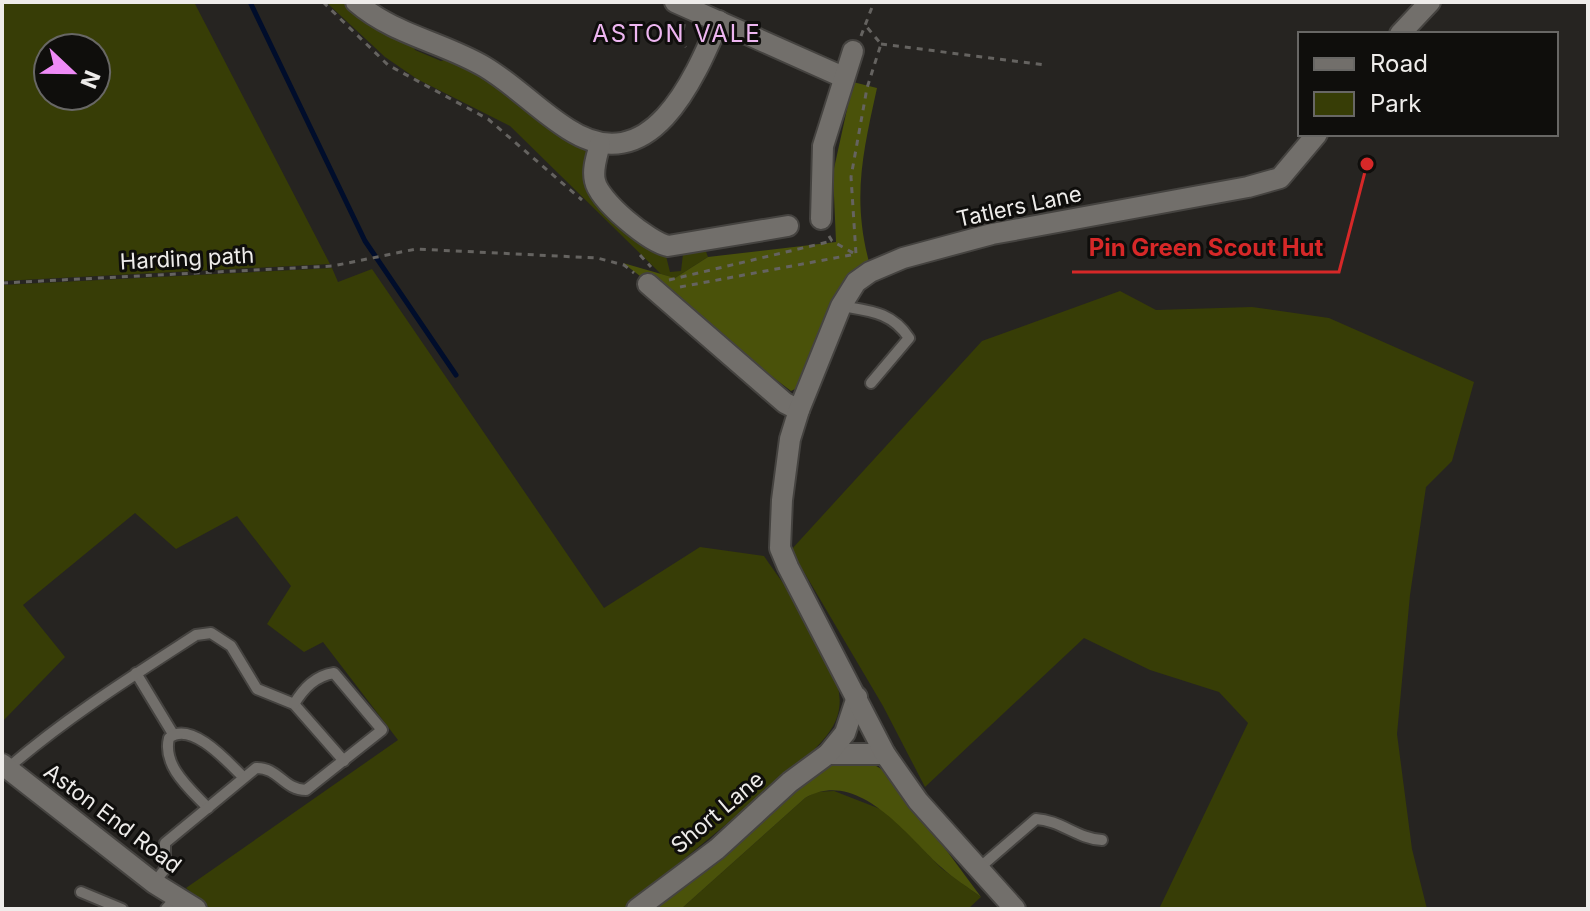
<svg xmlns="http://www.w3.org/2000/svg" width="1590" height="911" font-family="Inter,sans-serif">
<style>
.green{fill:#373d06;fill-rule:evenodd}
.forest{fill:#4a520a}
.lines{fill:none;stroke-linecap:round;stroke-linejoin:round}
.stream{stroke:#000d2b;stroke-width:5}
.service-casing{stroke:#454340;stroke-width:14}
.minor-casing{stroke:#454340;stroke-width:24}
.path{stroke:#656360;stroke-width:3;stroke-dasharray:6 6;stroke-linecap:butt}
.service{stroke:#726f6b;stroke-width:10}
.minor{stroke:#726f6b;stroke-width:20}
.labels{text-anchor:middle;stroke-width:6;stroke-linejoin:round;paint-order:stroke}
.street-label{font-size:22px;fill:#eeecea;stroke:#0f0e0c}
.neighbourhood-label{font-size:24px;letter-spacing:2px;fill:#eeb6f1;stroke:#0f0e0c}
.leader{fill:none;stroke:#d62828;stroke-width:3}
.callout-dot{fill:#d62828;stroke:#0f0e0c;stroke-width:3}
.callout-label{font-size:24px;text-anchor:middle;font-weight:bold;fill:#d62828;stroke:#0f0e0c;stroke-width:6;stroke-linejoin:round;paint-order:stroke}
</style>
<rect width="100%" height="100%" fill="#262421"/>
<g class="green">
<path d="M 2,2 L 194,2 L 330,264 L 2,281 ZM 96,48 L 96,96 L 48,96 L 48,48 Z"/>
<path d="M 326,2 L 343,2 L 367,21 L 412,42 L 415,50 L 441,61 L 449,58 L 484,75 L 548,128 L 555,127 L 589,151 L 587,170 L 666,256 L 670,272 L 681,271 L 683,254 L 704,246 L 708,257 L 675,278 L 661,274 L 510,126 L 417,79 L 385,57 Z"/>
<path d="M 332,268 L 338,282 L 372,269 L 604,608 L 700,547 L 764,556 C 790,595 856,673 836,720 C 829,737 813,750 801,763 L 623,909 L 211,909 L 186,888 L 398,740 L 323,642 L 304,652 L 267,624 L 291,586 L 237,516 L 176,549 L 135,513 L 23,605 L 65,657 L 2,722 L 2,285 Z"/>
<path d="M 1120,291 L 1156,310 L 1252,307 L 1329,318 L 1474,382 L 1452,461 L 1426,487 L 1410,595 L 1397,734 L 1412,849 L 1427,909 L 1159,909 L 1248,723 L 1219,692 L 1150,670 L 1084,638 L 925,787 L 883,706 L 791,550 L 982,341 Z"/>
<path d="M 834,791 L 888,812 L 941,868 L 981,897 L 968,909 L 681,909 L 805,798 L 816,792 Z"/>
</g>
<g class="forest">
<path d="M 853,82 L 877,88 C 863,152 852,197 869,262 L 799,387 L 791,391 L 623,263 L 675,278 L 708,257 L 836,242 L 833,173 Z"/>
<path d="M 846,759 L 864,759 L 890,774 L 981,897 C 968,887 953,878 941,867 C 908,837 858,767 805,798 L 681,909 L 648,909 L 813,772 Z"/>
</g>
<g class="lines">
<path class="stream" d="M 250,2 L 365,241 L 456,375"/>
<defs>
<g id="service">
<path d="M 841,306 C 870,311 892,312 909,338 L 871,383"/>
<path d="M 136,673 L 173,734"/>
<path d="M 8,768 C 67,717 131,677 196,635 L 211,633 L 231,646 L 257,689 L 294,704 L 344,761"/>
<path d="M 208,808 C 190,789 162,766 169,738 C 191,720 228,762 243,777"/>
<path d="M 978,869 L 1036,819 C 1060,820 1078,839 1102,840"/>
<path d="M 154,883 L 165,869 L 165,843 L 256,768 C 278,767 284,790 306,790 L 382,730 L 334,673 C 315,676 304,688 294,704"/>
<path d="M 81,892 L 122,909"/>
<path d="M 166,909 L 177,897"/>
</g>
<g id="minor">
<path d="M 356,2 C 394,35 443,42 485,67 C 515,85 539,111 568,129 C 650,182 694,80 719,21"/>
<path d="M 675,2 L 843,77"/>
<path d="M 1400,34 L 1430,2"/>
<path d="M 600,144 C 597,156 592,169 595,181 C 599,201 649,242 668,246 L 788,226"/>
<path d="M 821,219 L 823,146 L 853,51"/>
<path d="M 648,284 L 785,403 L 799,410"/>
<path d="M 828,754 L 885,754"/>
<path d="M 2,764 L 154,883 L 196,909"/>
<path d="M 637,909 L 717,849 L 790,782 L 828,754 L 845,733 L 857,697"/>
<path d="M 1015,909 L 918,801 L 885,754 L 788,567 L 780,548 L 782,500 L 790,439 L 799,410 L 841,306 L 856,282 L 870,272 L 903,258 L 992,234 L 1248,187 L 1280,178 L 1317,134"/>
</g>
</defs>
<use href="#service" class="service-casing"/>
<use href="#minor" class="minor-casing"/>
<g class="path">
<path d="M 323,2 L 388,65 L 488,119 L 582,200"/>
<path d="M 684,24 L 682,42 L 686,47"/>
<path d="M 861,36 L 874,2"/>
<path d="M 881,44 L 1045,65"/>
<path d="M 829,236 L 832,241 L 855,254"/>
<path d="M 640,255 L 651,267"/>
<path d="M 669,280 L 832,241"/>
<path d="M 2,283 L 333,266 L 416,249 L 597,258 L 624,265 L 634,273"/>
<path d="M 680,287 L 856,254 L 851,177 L 867,88 L 881,44 L 866,26"/>
</g>
<use href="#service" class="service"/>
<use href="#minor" class="minor"/>
</g>
<g class="labels">
<g class="street-label">
<text transform="translate(1019 206) rotate(-12)" y="8">Tatlers Lane</text>
<text transform="translate(187 258) rotate(-3)" y="8">Harding path</text>
<text transform="translate(717 812) rotate(-40)" y="8">Short Lane</text>
<text transform="translate(113 818) rotate(37)" y="8">Aston End Road</text>
</g>
<g class="neighbourhood-label">
<text x="677" y="42">ASTON VALE</text>
</g>
</g>
<path class="leader" d="M1367 164L1339 272H1072"/>
<circle class="callout-dot" cx="1367" cy="164" r="8"/>
<g class="callout-label">
<text x="1206" y="256">Pin Green Scout Hut</text>
</g>
<rect width="1590" height="911" fill="none" stroke="#eeecea" stroke-width="8"/>
<rect x="1298" y="32" width="260" height="104" fill="#0f0e0c" stroke="#686765" stroke-width="2"/>
<rect x="1314" y="58" width="40" height="12" fill="#726f6b" stroke="#686765" stroke-width="2"/>
<text x="1370" y="72" font-size="24" fill="#eeecea">Road</text>
<rect x="1314" y="92" width="40" height="24" fill="#373d06" stroke="#686765" stroke-width="2"/>
<text x="1370" y="112" font-size="24" fill="#eeecea">Park</text>
<g transform="translate(72 72) rotate(112)"><circle r="38" fill="#0f0e0c" stroke="#686765" stroke-width="2"/>
<path d="M0-6L14 30L0 20L-14 30Z" fill="#ef8bf7"/>
<text y="-12" font-size="22" font-weight="bold" text-anchor="middle" fill="#eeecea">N</text>
</g>
</svg>
